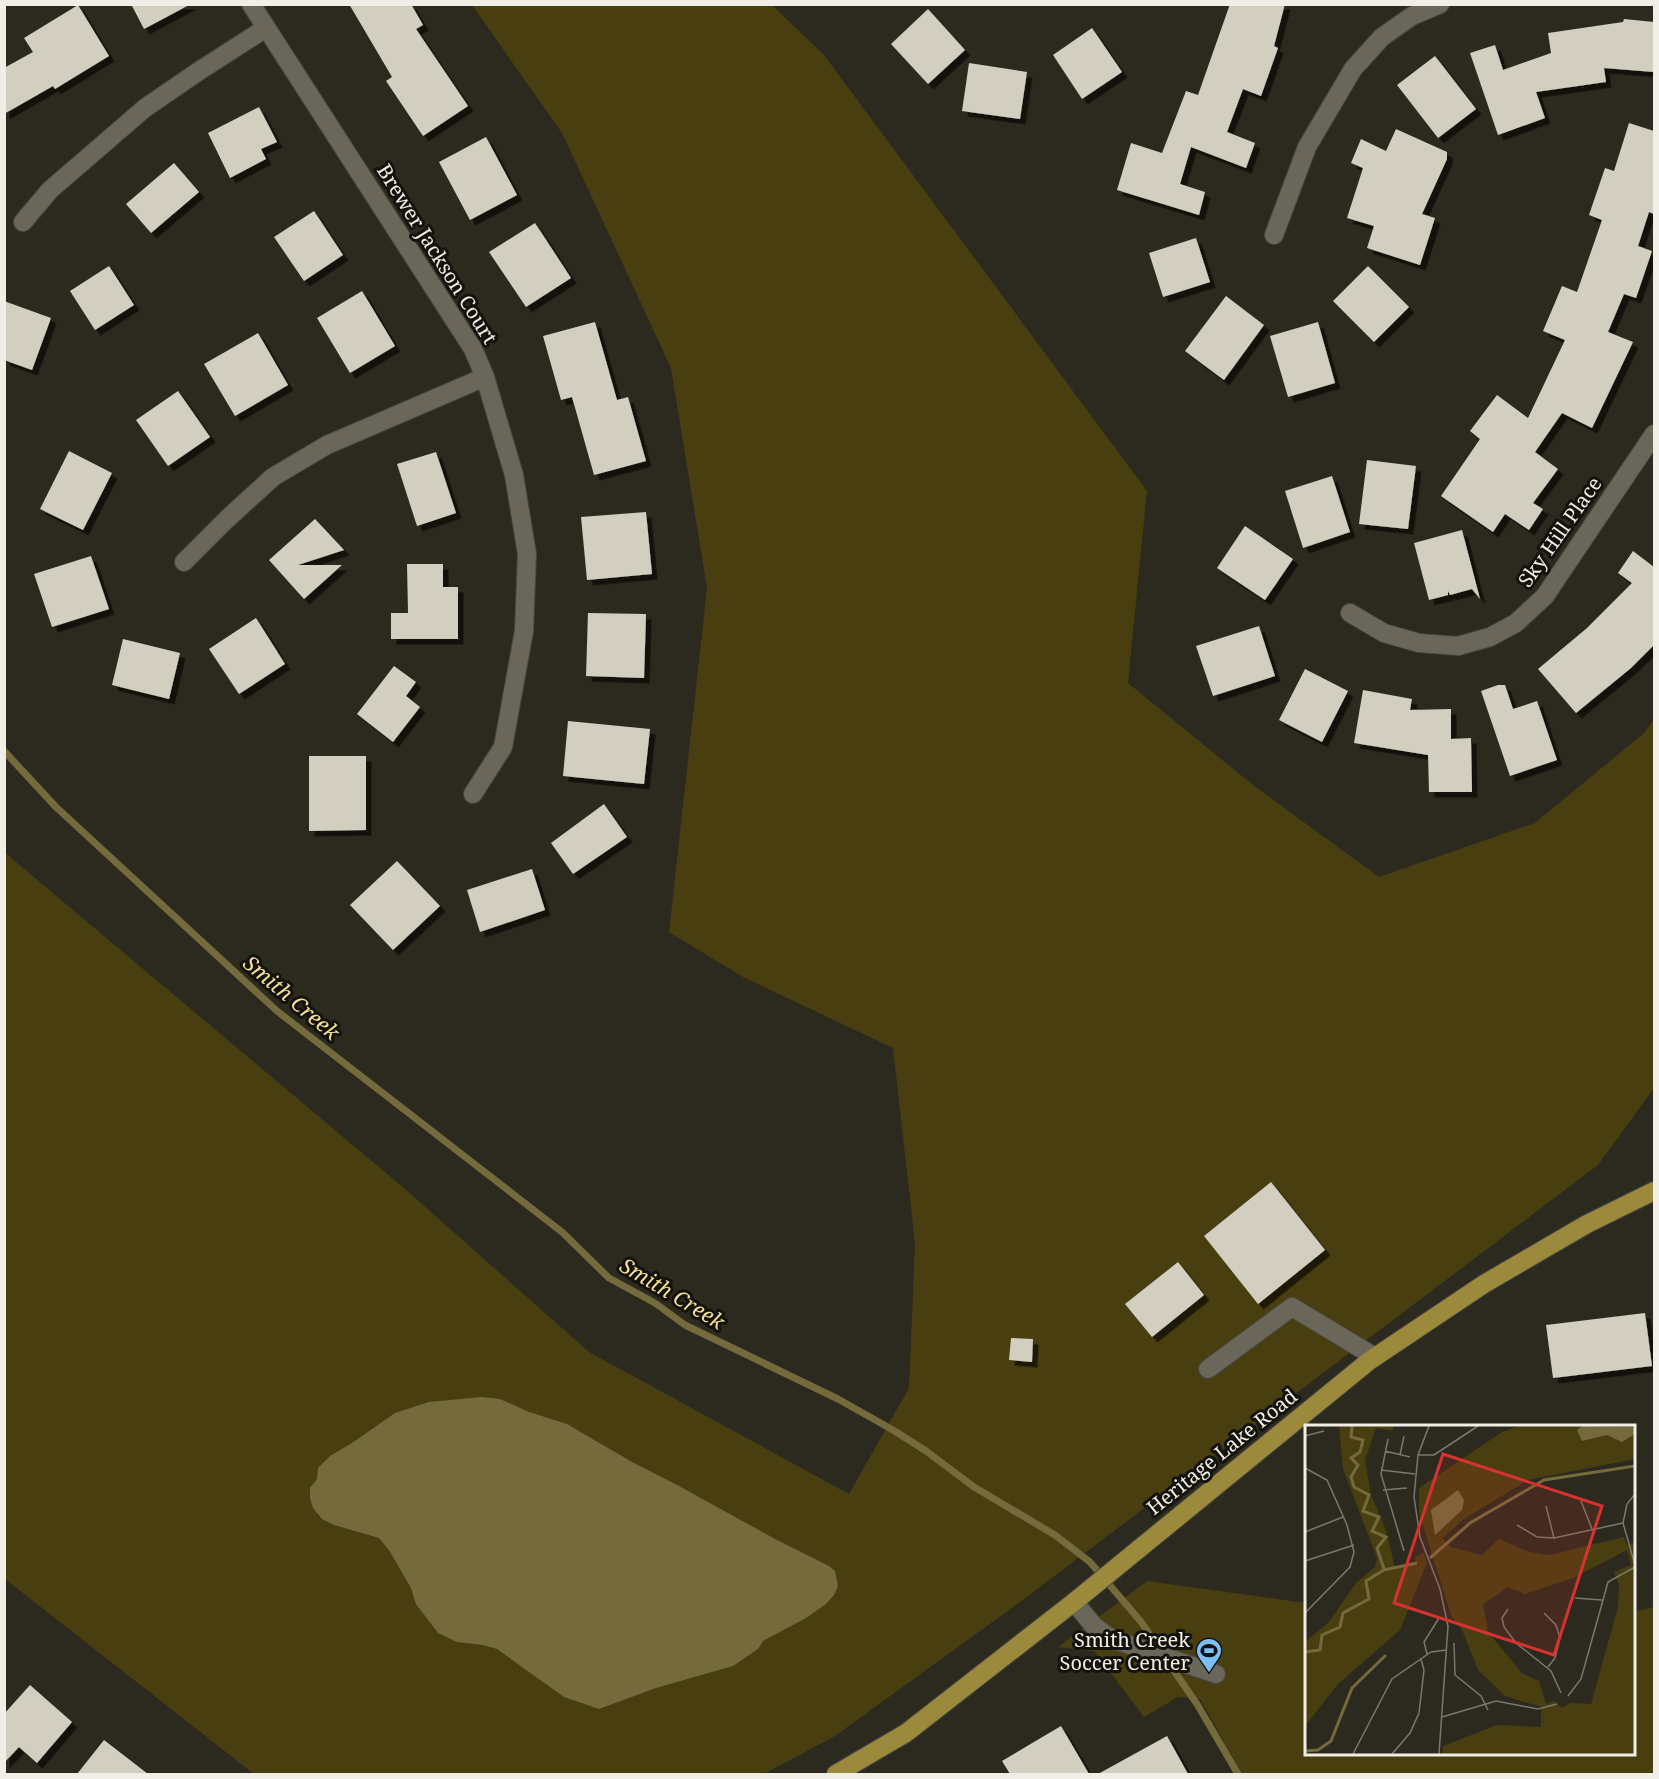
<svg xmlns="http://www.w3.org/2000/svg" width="1659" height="1779" font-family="'Noto Serif',serif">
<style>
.green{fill:#483e10}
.water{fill:#756a3c}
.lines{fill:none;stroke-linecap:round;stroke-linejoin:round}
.stream{stroke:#756a3c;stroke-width:7}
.building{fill:#d2cfc0;filter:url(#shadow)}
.minor-casing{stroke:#4a473e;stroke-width:20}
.major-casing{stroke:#4a473e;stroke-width:20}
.minor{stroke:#6a675a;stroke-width:18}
.major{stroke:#9b8a3b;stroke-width:18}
.labels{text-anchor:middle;stroke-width:6;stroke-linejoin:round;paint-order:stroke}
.street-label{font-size:20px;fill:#f0eee7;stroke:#13120d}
.poi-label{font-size:20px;fill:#f0eee7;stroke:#13120d;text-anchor:end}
.water-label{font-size:21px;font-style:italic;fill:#f2e096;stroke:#13120d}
.inset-river{fill:none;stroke:#756a3c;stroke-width:3}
.inset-road{fill:none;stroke:#7a786e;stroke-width:1.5}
.view{fill:#d73232;fill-opacity:0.15;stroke:#d73232;stroke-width:3}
.inset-edge{fill:none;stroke:#f0eee7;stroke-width:3}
</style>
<defs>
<filter id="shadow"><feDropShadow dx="5.5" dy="5.5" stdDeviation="0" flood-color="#0009"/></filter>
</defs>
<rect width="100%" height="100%" fill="#2c2a1e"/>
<g class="green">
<path d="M 472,5 L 772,5 L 824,55 L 1147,491 L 1128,683 L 1253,785 L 1379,877 L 1535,823 L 1644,733 L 1654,720 L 1654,1088 L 1598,1165 L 1020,1602 L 835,1736 L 764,1774 L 254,1774 L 5,1579 L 4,852 L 405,1189 L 589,1352 L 849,1494 L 909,1388 L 915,1243 L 893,1048 L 743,977 L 669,932 L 707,588 L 671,368 L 562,133 Z"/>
<path d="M 1147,1581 L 1306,1603 L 1306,1754 L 1634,1754 L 1634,1612 L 1654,1607 L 1654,1774 L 1242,1774 L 1200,1699 L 1178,1697 L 1144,1717 L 1094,1651 L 1058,1647 Z"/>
</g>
<path class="water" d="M 482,1397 L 500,1399 L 529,1412 L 567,1424 L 632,1462 L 679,1486 L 775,1539 L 829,1566 L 835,1571 L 838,1586 L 834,1595 L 826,1604 L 806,1618 L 763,1641 L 758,1649 L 733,1666 L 656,1688 L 599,1709 L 564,1697 L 497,1649 L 483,1645 L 457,1642 L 438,1633 L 416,1604 L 411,1588 L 389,1550 L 379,1538 L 334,1525 L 322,1519 L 313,1508 L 310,1498 L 310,1488 L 317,1479 L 318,1468 L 330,1456 L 352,1443 L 395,1413 L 429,1402 Z"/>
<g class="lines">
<g class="stream">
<path d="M 4,751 L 56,807 L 277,1011 L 562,1232 L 609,1278 L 655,1303 L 685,1325 L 838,1399 L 893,1430 L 926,1451 L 974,1487 L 1055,1535 L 1090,1562 L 1142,1623 L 1160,1651"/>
<path d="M 1168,1662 L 1197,1704 L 1238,1774"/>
</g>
</g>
<g class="building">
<path d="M 131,4 L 191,4 L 144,29 Z"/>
<path d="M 349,4 L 411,4 L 423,25 L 416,29 L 468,106 L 423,136 L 386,81 L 392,77 Z"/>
<path d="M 1230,4 L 1285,4 L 1274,46 L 1278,48 L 1261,96 L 1243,89 L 1227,132 L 1255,143 L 1246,168 L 1191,147 L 1180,184 L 1205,192 L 1199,215 L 1117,190 L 1131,143 L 1162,153 L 1186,91 L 1198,95 Z"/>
<path d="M 78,5 L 109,56 L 55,89 L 53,86 L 4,114 L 4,68 L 33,52 L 24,38 Z"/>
<path d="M 928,9 L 965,50 L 928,84 L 891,44 Z"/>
<path d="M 1624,19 L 1654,22 L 1654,72 L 1604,68 L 1606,82 L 1536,92 L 1545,118 L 1498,135 L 1470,53 L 1495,45 L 1503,70 L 1551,53 L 1548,33 L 1623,22 Z"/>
<path d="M 1092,28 L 1122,72 L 1082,99 L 1053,55 Z"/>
<path d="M 1435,56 L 1476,109 L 1438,138 L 1397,85 Z"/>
<path d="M 969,63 L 1027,72 L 1020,119 L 962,111 Z"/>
<path d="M 259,107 L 277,142 L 261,149 L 266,159 L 230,178 L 208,133 Z"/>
<path d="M 1629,123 L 1654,131 L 1654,214 L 1649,212 L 1638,246 L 1652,251 L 1636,298 L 1624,294 L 1608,332 L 1633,342 L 1592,428 L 1562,413 L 1535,452 L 1558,469 L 1533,503 L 1543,509 L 1529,530 L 1505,514 L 1493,532 L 1441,496 L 1480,439 L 1470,431 L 1497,395 L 1528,418 L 1565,340 L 1543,331 L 1562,286 L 1577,292 L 1602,220 L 1589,215 L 1605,168 L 1614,171 Z"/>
<path d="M 1396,129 L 1447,152 L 1447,159 L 1422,214 L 1435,218 L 1420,265 L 1367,248 L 1374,226 L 1347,218 L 1363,168 L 1351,163 L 1361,139 L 1386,151 Z"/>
<path d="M 486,137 L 517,195 L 470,220 L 439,162 Z"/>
<path d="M 174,163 L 199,192 L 151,233 L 126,204 Z"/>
<path d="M 314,211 L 343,255 L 304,281 L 274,237 Z"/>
<path d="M 535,223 L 571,278 L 526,307 L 489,252 Z"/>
<path d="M 1196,238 L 1210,282 L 1163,297 L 1149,253 Z"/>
<path d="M 109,266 L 134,305 L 95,330 L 70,291 Z"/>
<path d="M 1368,266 L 1409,307 L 1374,342 L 1333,301 Z"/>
<path d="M 362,291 L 395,346 L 350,373 L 317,318 Z"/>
<path d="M 1226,296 L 1264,325 L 1224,380 L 1185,351 Z"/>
<path d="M 4,301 L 51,318 L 32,370 L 4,360 Z"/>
<path d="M 595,322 L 617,400 L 628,397 L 646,461 L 594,475 L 572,397 L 561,400 L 543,336 Z"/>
<path d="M 1318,322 L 1335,383 L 1288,397 L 1270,336 Z"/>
<path d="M 258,333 L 288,385 L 235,416 L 204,364 Z"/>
<path d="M 178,391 L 210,437 L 168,466 L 136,420 Z"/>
<path d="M 69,451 L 112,473 L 83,530 L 40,509 Z"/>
<path d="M 436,452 L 456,513 L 417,526 L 397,464 Z"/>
<path d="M 1367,460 L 1416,466 L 1408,529 L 1359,524 Z"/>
<path d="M 1332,476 L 1350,532 L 1303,548 L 1285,491 Z"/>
<path d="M 646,512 L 652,574 L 587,580 L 581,517 Z"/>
<path d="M 315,519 L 344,550 L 298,565 L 342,565 L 304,599 L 269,560 Z"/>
<path d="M 1245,526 L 1293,559 L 1265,600 L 1217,568 Z"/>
<path d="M 1462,530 L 1480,599 L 1472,589 L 1450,595 L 1448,591 L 1448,595 L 1429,600 L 1414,543 Z"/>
<path d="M 1633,551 L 1654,567 L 1654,645 L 1631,668 L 1576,713 L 1538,669 L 1587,628 L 1632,583 L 1618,573 Z"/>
<path d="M 91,556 L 109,609 L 52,627 L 34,574 Z"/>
<path d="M 407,564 L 443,564 L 443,587 L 458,587 L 458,639 L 391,639 L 391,613 L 408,613 Z"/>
<path d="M 588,613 L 646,614 L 644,678 L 586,676 Z"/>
<path d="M 256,618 L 285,664 L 239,694 L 209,649 Z"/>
<path d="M 1259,626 L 1275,676 L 1213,696 L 1196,646 Z"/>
<path d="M 123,639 L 180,653 L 169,699 L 112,685 Z"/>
<path d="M 394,666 L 416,682 L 406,696 L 420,707 L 393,742 L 357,714 Z"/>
<path d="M 1305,669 L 1348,691 L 1322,742 L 1279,720 Z"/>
<path d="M 1498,685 L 1505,685 L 1513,709 L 1537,701 L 1557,760 L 1510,776 L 1481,691 Z"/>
<path d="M 1363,690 L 1412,699 L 1410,710 L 1451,709 L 1451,739 L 1471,738 L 1472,792 L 1429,792 L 1428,755 L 1354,743 Z"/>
<path d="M 568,721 L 650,729 L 644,784 L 563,776 Z"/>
<path d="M 309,756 L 366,756 L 366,830 L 309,831 Z"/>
<path d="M 604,804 L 627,837 L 573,874 L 551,843 Z"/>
<path d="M 397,861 L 440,906 L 393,950 L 350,905 Z"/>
<path d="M 532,869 L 545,910 L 480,932 L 467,890 Z"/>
<path d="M 1271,1182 L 1325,1250 L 1258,1304 L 1204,1236 Z"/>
<path d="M 1178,1262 L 1204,1295 L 1152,1337 L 1125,1304 Z"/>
<path d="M 1645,1313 L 1652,1366 L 1553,1378 L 1546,1325 Z"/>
<path d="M 1011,1338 L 1033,1339 L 1032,1362 L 1009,1360 Z"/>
<path d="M 30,1685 L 72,1722 L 37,1763 L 19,1747 L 4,1763 L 4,1714 Z"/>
<path d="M 1061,1726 L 1089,1774 L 1010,1774 L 1002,1761 Z"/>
<path d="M 1167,1736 L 1188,1774 L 1098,1774 Z"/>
<path d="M 104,1740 L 148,1774 L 77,1774 Z"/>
</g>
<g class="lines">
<defs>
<g id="minor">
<path d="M 251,4 L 473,349 L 485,377 L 514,475 L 527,554 L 524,631 L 503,747 L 473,794"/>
<path d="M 23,222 L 50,190 L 145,108 L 199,71 L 266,28"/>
<path d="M 1274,235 L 1307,147 L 1353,69 L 1382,37 L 1412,16 L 1440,4"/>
<path d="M 184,562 L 227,519 L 273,477 L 327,445 L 485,377"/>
<path d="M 1350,613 L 1384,633 L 1419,643 L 1458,646 L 1490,637 L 1516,623 L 1545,596 L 1654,434"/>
<path d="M 1208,1369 L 1292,1307 L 1375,1357"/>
<path d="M 1074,1602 L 1094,1626 L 1112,1639 L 1216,1674"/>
</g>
<path id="major" d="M 836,1774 L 906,1733 L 1074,1602 L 1369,1361 L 1484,1284 L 1587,1224 L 1654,1191"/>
</defs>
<use href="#minor" class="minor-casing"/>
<use href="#major" class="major-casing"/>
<use href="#minor" class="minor"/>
<use href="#major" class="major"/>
</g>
<defs>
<symbol id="stadium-pin" viewBox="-11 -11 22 30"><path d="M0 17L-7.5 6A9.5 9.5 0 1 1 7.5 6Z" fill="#7cbef9" stroke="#13120d"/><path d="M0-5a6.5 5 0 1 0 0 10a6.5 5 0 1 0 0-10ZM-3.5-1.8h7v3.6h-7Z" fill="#111"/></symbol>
</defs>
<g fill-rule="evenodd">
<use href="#stadium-pin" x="1194" y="1636" width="30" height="40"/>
</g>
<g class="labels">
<g class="street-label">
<text transform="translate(437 254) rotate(58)" y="7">Brewer Jackson Court</text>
<text transform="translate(1560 532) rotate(-55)" y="7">Sky Hill Place</text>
<text transform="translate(1222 1452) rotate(-39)" y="7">Heritage Lake Road</text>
</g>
<g class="poi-label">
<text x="1190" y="1647">Smith Creek<tspan x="1190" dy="23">Soccer Center</tspan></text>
</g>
<g class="water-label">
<text transform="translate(291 998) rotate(40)" y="7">Smith Creek</text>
<text transform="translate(672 1294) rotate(31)" y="7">Smith Creek</text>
</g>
</g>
<g transform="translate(1305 1425)">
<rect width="330" height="330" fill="#2c2a1e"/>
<path d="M 34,1 L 88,1 L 88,6 L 71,3 L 60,35 L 66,70 L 81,105 L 90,143 L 110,139 L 110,133 L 119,128 L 122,138 L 95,205 L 33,259 L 0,301 L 0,217 L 24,197 L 51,158 L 70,142 L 72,133 L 38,44 ZM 214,1 L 330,1 L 330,34 L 223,55 L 159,94 L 138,113 L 146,122 L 177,130 L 194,114 L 224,127 L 244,130 L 319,112 L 322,120 L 330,117 L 330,329 L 137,329 L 138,321 L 192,300 L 236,302 L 236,282 L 200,271 L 173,245 L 157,205 L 146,190 L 114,88 L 114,63 L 197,7 ZM 322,125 L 326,140 L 309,147 L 314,160 L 313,182 L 286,279 L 265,278 L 257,283 L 249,276 L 241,279 L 234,256 L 217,248 L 183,207 L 178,179 L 203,162 L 220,169 L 268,153 Z" fill="#483e10" fill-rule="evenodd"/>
<path d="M 277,1 L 328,2 L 330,9 L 317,17 L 302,10 L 277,16 L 272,5 ZM 153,65 L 159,75 L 157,85 L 130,110 L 126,85 Z" fill="#756a3c"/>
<path class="inset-river" d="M 47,1 L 46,12 L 58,15 L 55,27 L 46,33 L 53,40 L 46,52 L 49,62 L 64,70 L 58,86 L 74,92 L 67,106 L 81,112 L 72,123 L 79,144M 125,133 L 165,98 L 239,55 L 330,41M 0,227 L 15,225 L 17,210 L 35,202 L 38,188 L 64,174 L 61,156 L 79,145 L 112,138M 0,326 L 13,325 L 26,316 L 47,263 L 81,230"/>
<path class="inset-road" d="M 124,1 L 113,30 L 109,72 L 115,112 L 135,164 L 143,201 L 134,329M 0,11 L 19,6M 83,14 L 76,49 L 99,126M 80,26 L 105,32M 95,30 L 99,11M 113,30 L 129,30 L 173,1M 0,43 L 22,55 L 42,100 L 49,127 L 45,142 L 0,188M 76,45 L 110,49M 78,65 L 102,63M 330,69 L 322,79 L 318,98 L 330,140M 276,76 L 287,104M 241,81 L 249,113M 212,100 L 232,112 L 249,113 L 318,98M 0,107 L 38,92M 0,136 L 49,120M 270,173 L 297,175M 203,184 L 197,193 L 199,202 L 211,218 L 246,246 L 256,268M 239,188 L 251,200 L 255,213 L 250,233 L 243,242M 149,218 L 150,250 L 176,271 L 183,285M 122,229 L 119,217 L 134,193M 263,271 L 276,254 L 303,157 L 330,142M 137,292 L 191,276 L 233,284 L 252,279M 48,329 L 87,254 L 126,227 L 141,225M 87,329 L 105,308 L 114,288 L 119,245 L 116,234"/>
<path class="view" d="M 138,29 L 297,81 L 249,230 L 89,178 Z"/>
<rect width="330" height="330" class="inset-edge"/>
</g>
<rect width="1659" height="1779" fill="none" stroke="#f0eee7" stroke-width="12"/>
</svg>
